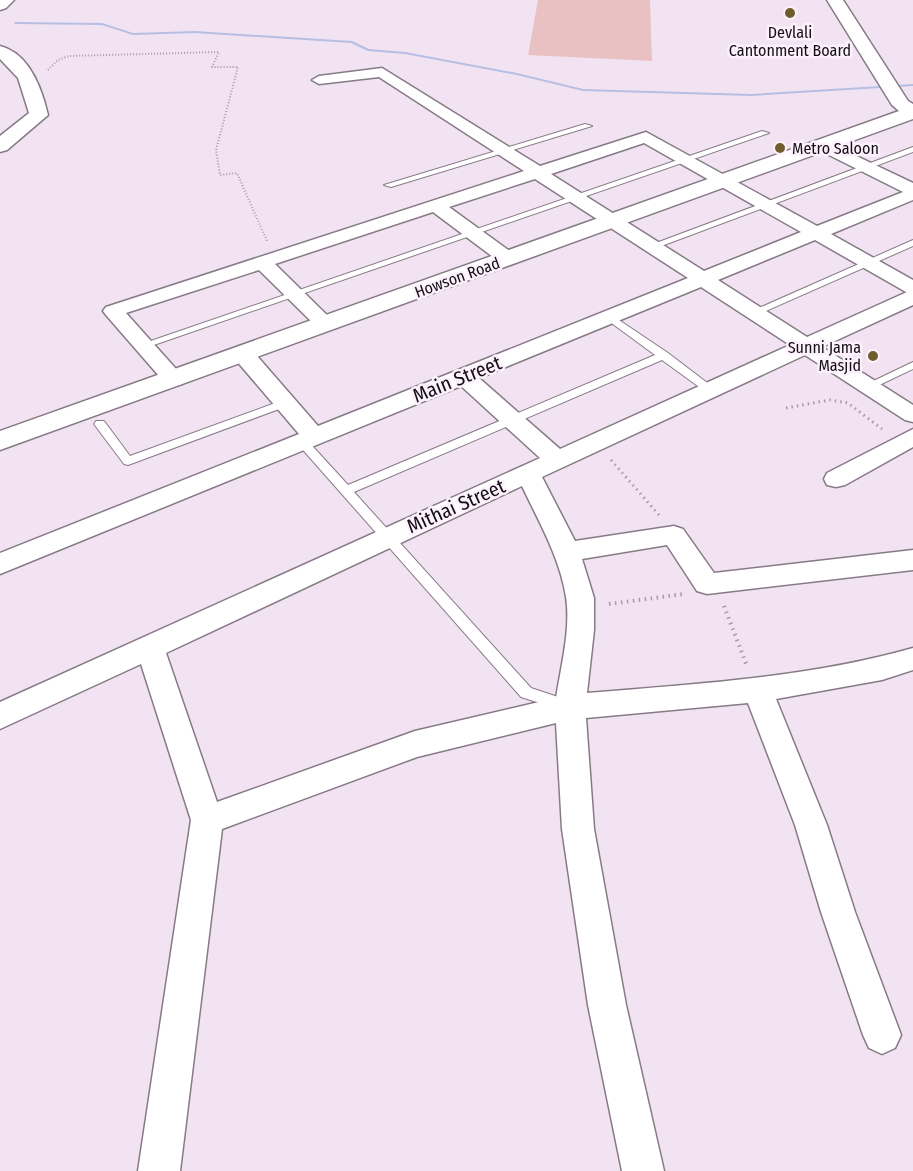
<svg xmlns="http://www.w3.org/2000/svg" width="913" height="1171" font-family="'Fira Sans Condensed',sans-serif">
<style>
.green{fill:#eac1c2}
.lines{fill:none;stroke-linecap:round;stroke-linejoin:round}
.stream{fill:#b7bee3;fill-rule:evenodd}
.lane-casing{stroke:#877a87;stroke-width:2}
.street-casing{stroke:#877a87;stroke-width:3}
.secondary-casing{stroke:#877a87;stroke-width:3}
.path-far2{stroke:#a79ba7;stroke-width:2;stroke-dasharray:1 2;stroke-linecap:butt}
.path-far1{stroke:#a79ba7;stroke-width:3;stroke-dasharray:1.5 4;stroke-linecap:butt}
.path{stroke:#a79ba7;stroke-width:4;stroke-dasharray:1.5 4.5;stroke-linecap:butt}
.lane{fill:#fff;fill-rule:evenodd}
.street{fill:#fff;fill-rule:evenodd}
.secondary{fill:#fff;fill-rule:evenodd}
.poi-dot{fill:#6f5e2c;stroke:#fdf1fd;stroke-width:2}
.labels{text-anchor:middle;stroke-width:5;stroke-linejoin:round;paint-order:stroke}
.far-poi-label{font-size:16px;fill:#140f14;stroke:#fdf1fd}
.far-street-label{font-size:16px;fill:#140f14;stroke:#fdf1fd}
.street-label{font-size:20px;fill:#140f14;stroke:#fdf1fd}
</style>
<rect width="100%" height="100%" fill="#f2e3f2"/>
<path class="green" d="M 538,0 L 650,0 L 652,61 L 528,55 Z"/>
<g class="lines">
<path class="stream" d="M 14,22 L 102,23 L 133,33 L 195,31 L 352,41 L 369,49 L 405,52 L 517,73 L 583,89 L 751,94 L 913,84 L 913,86 L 751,96 L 583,91 L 517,75 L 405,54 L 368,51 L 351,43 L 195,33 L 133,35 L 102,25 L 15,24 Z"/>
<defs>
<g id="lane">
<path d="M 585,124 L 592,126 L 391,187 L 384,185 Z"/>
<path d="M 762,131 L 769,133 L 148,347 L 144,348 L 139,345 Z"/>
<path d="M 913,147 L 913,152 L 656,248 L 648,246 Z"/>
<path d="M 913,240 L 913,246 L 759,314 L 751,314 L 750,312 Z"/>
<path d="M 610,314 L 668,353 L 714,388 L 714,392 L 706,392 L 662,360 L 354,492 L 531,688 L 570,701 L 572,705 L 570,709 L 565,711 L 521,697 L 296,442 L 298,439 L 306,439 L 348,485 L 655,355 L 606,319 L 606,315 Z"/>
<path d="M 913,362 L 913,369 L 873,388 L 865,388 L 863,386 Z"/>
<path d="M 286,399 L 290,401 L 290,405 L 128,465 L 124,464 L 94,424 L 96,421 L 104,421 L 130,456 Z"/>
</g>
<g id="street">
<path d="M 382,68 L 540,166 L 646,132 L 817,226 L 903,192 L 815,148 L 813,145 L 815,142 L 827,142 L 913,183 L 913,200 L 831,234 L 913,280 L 913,305 L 822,347 L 913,405 L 913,422 L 905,420 L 805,355 L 542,477 L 575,541 L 674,526 L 683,529 L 714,573 L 913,550 L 913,570 L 707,594 L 697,591 L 667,545 L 582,559 L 594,598 L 594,630 L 587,693 C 696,684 807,678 913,648 L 913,670 L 882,680 L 776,699 L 827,825 L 855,912 L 901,1035 L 895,1048 L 882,1054 L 869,1048 L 863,1035 L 821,912 L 795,825 L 748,703 L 586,718 L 594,829 L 626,1005 L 664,1171 L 622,1171 L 588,1005 L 562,829 L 556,723 L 417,757 L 222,829 L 180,1171 L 138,1171 L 191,820 L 141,664 L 0,729 L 0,702 L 540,458 L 461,386 L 0,574 L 0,553 L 299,434 L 235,359 L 232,354 L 235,349 L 243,348 L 251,349 L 318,426 L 688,278 L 535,179 L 449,207 L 515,255 L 518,259 L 515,263 L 501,263 L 433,212 L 275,264 L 332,320 L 335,324 L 332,328 L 325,330 L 318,328 L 259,270 L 126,313 L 185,379 L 182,384 L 174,386 L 166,384 L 106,315 L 103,311 L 106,307 L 524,171 L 379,77 L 319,84 L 312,80 L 319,76 ZM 644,143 L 801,232 L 704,271 L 551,174 ZM 815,240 L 906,292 L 907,292 L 807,337 L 718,280 ZM 701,287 L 790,345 L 560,449 L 479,378 ZM 522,486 C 539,522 560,558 566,597 C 571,629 561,666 556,698 L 415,731 L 217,802 L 166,653 Z"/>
<path d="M 913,429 L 913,447 L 845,485 L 836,487 L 827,485 L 824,479 L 827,473 Z"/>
</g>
<g id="secondary">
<path d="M 0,0 L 14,0 L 6,8 L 0,10 Z"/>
<path d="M 827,0 L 843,0 L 908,101 L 913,104 L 913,119 L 0,450 L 0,431 L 899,111 L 892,105 Z"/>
<path d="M 0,46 C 29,53 42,89 48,115 L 7,150 L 0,152 L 0,136 L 29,113 L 18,78 L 0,59 Z"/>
</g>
</defs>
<use href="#lane" class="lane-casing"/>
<use href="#street" class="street-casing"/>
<use href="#secondary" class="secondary-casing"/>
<path class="path-far2" d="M 48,70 L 58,60 L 69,56 L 219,52 L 212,67 L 238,67 L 216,150 L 220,175 L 237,173 L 267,241"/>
<g class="path-far1">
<path d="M 786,408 L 830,400 L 848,403 L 882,429"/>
<path d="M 611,460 L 659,515"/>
</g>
<g class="path">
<path d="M 609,604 L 684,594"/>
<path d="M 724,606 L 747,666"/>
</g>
<use href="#lane" class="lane"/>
<use href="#street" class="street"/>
<use href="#secondary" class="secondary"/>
</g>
<g class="poi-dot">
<circle cx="790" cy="13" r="6"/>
<circle cx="780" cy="148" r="6"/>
<circle cx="873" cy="356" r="6"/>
</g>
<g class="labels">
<g class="far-poi-label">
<text x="790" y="38">Devlali<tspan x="790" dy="18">Cantonment Board</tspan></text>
<text x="792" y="154" text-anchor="start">Metro Saloon</text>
<text x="861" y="353" text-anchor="end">Sunni Jama<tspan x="861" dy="18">Masjid</tspan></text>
</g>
<g class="far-street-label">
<text transform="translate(457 277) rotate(-20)" y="6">Howson Road</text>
</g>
<g class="street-label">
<text transform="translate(457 379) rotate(-22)" y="7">Main Street</text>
<text transform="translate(456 506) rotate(-24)" y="7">Mithai Street</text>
</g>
</g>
</svg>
